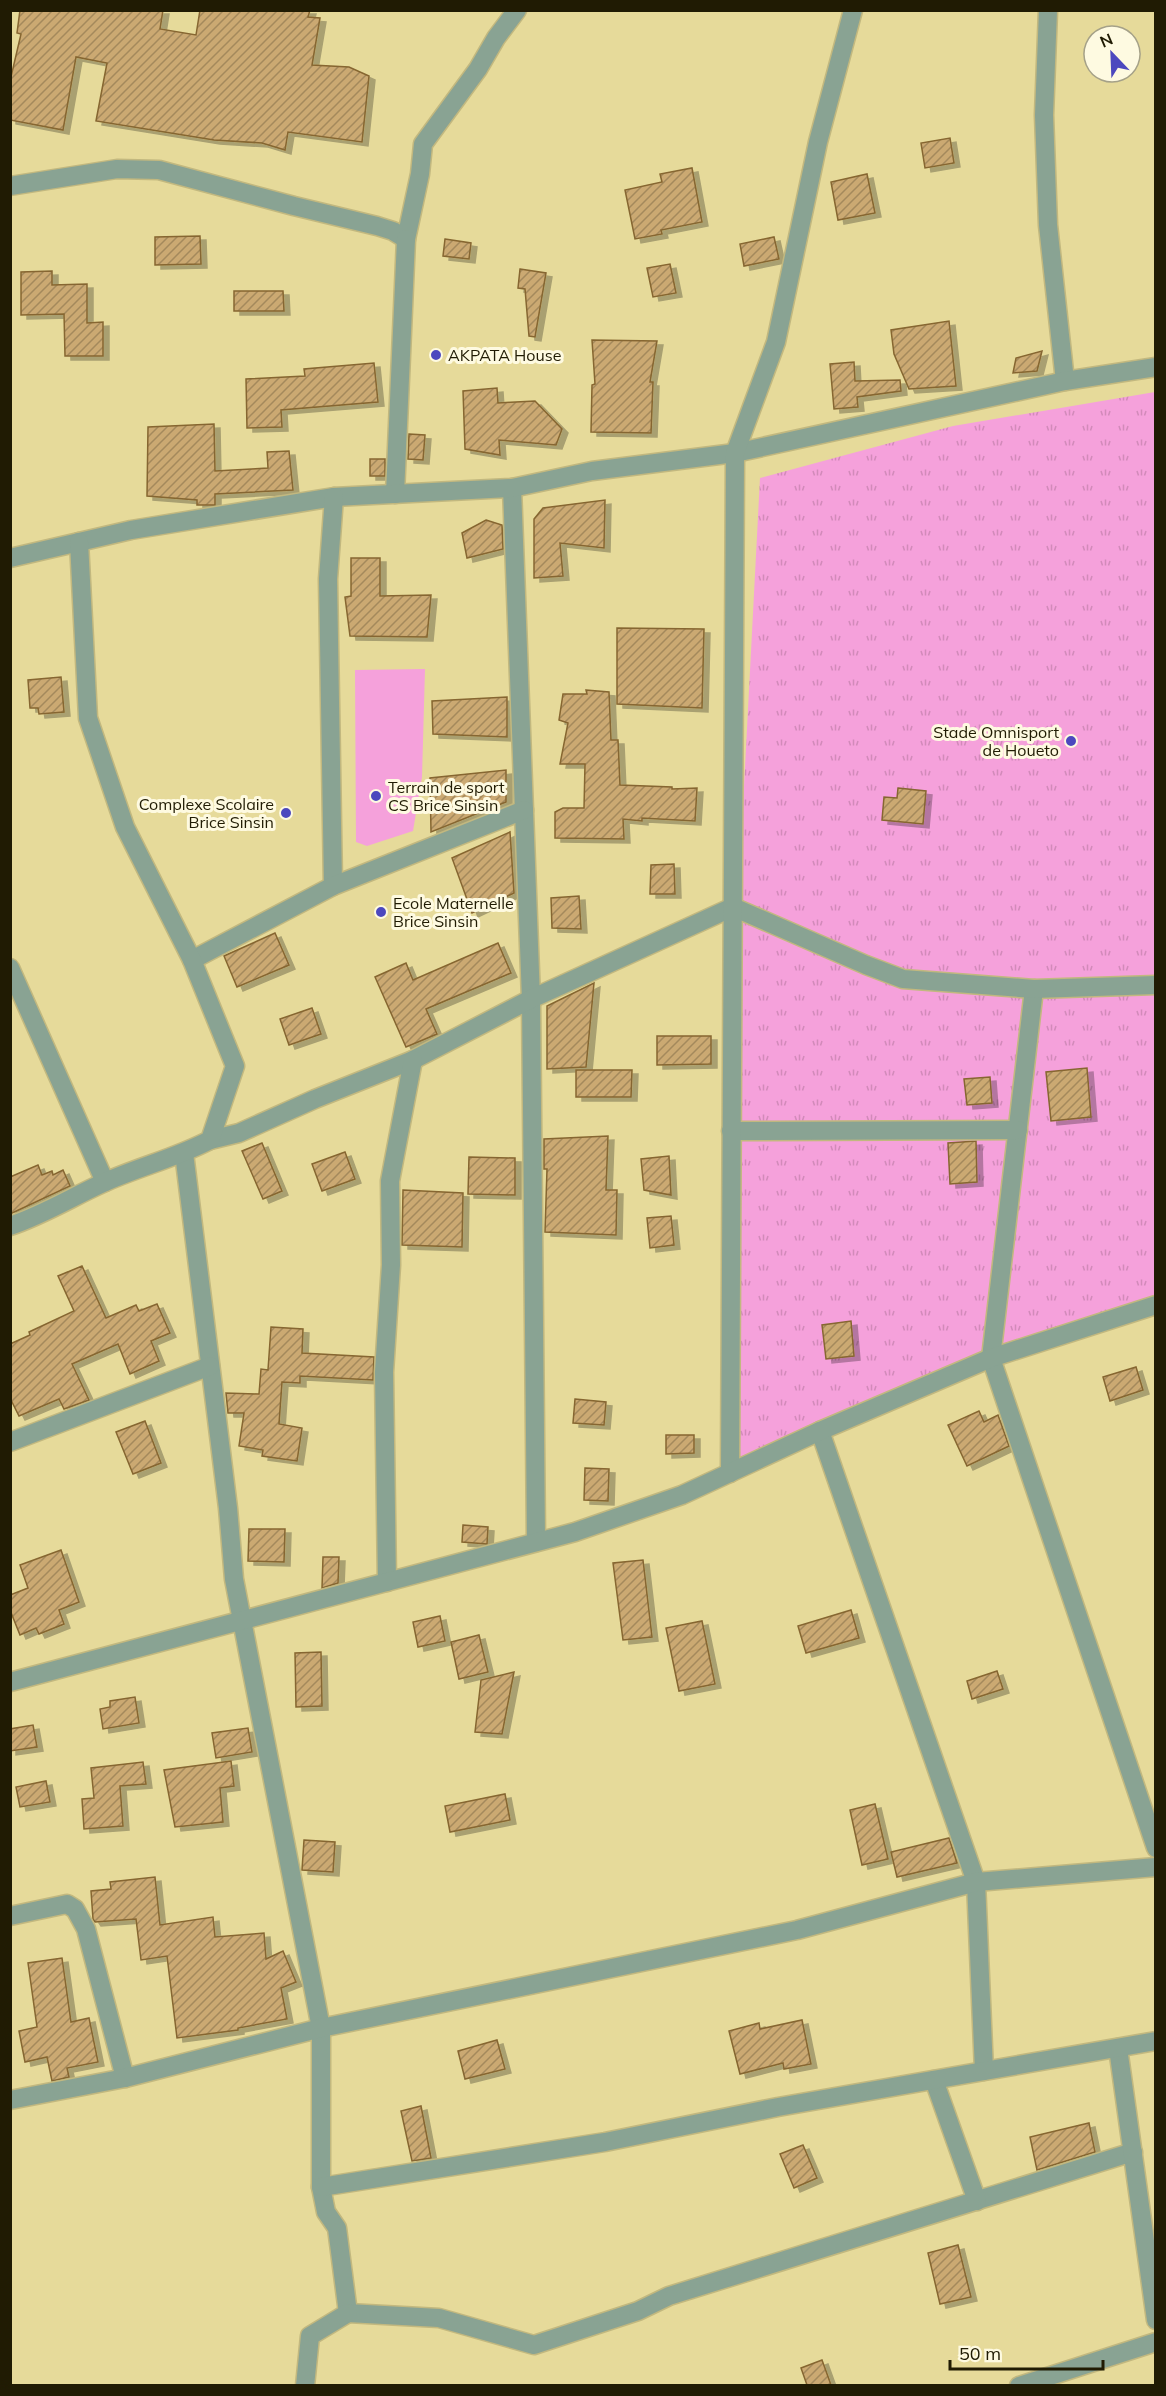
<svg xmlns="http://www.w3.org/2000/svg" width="1166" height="2396" font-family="Mulish,sans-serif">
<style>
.grass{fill:url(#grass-tufts)}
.park{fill:#f5a1db}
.building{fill:url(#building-hatch);stroke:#866630;stroke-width:1.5;filter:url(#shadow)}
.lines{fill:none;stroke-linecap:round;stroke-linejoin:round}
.minor-casing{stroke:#c2b87f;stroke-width:21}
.minor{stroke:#89a393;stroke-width:18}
.poi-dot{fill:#4c48be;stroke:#fefae1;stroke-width:2}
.labels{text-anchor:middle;stroke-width:6;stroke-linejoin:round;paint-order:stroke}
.poi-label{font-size:16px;fill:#201b03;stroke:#fefae1;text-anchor:start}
</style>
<defs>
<pattern id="grass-tufts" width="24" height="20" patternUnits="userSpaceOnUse" patternTransform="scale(1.5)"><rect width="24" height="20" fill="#f5a1db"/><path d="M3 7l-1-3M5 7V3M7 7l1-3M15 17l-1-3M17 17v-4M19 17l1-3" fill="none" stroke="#d28aba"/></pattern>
<pattern id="building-hatch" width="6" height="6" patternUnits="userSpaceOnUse" patternTransform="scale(1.5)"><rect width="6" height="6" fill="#cba972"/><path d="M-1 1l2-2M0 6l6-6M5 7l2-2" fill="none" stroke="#a4895b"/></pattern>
<filter id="shadow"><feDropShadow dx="6" dy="4" stdDeviation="0" flood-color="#0004"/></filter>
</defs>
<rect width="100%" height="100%" fill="#e6da9a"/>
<path class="grass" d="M 1155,392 L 1155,1303 L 740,1464 L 738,902 L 760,478 L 953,426 Z"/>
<path class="park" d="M 425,669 L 422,777 L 413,831 L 367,846 L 356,842 L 355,670 Z"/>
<g class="building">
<path d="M 20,10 L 163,10 L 160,29 L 196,35 L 200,10 L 310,10 L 308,17 L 320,18 L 312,65 L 349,67 L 369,76 L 362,142 L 288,132 L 285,150 L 262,143 L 214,140 L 96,121 L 107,63 L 76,57 L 63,130 L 10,120 L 10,81 L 21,34 L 17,33 Z"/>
<path d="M 950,138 L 954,163 L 925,168 L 921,143 Z"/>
<path d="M 692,168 L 702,222 L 661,230 L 662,234 L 635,239 L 625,190 L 662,182 L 660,174 Z"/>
<path d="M 867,174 L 875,213 L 838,220 L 831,182 Z"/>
<path d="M 200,236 L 201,264 L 155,265 L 155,237 Z"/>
<path d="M 774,237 L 779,259 L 744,266 L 740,244 Z"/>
<path d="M 445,239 L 471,243 L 469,259 L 443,256 Z"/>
<path d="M 670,264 L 676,293 L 653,297 L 647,268 Z"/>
<path d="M 520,269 L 546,273 L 535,337 L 529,336 L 525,289 L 518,288 Z"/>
<path d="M 52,271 L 52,285 L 87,284 L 87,323 L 103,322 L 103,356 L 65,356 L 64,314 L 21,315 L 21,272 Z"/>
<path d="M 234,291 L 283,291 L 284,311 L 234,311 Z"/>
<path d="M 949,321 L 956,386 L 909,389 L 894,354 L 891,330 Z"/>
<path d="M 592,340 L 657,341 L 650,382 L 653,382 L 651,433 L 591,432 L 592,385 L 595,384 Z"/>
<path d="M 1042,351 L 1037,371 L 1013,373 L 1016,358 Z"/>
<path d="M 854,362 L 855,381 L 900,380 L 901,391 L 857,397 L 858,407 L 834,409 L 830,364 Z"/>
<path d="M 374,363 L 378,402 L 281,410 L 282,427 L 247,428 L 246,379 L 305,376 L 304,369 Z"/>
<path d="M 497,388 L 498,403 L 535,401 L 562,429 L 556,445 L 499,440 L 500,455 L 465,449 L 463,391 Z"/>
<path d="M 214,424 L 215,471 L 268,468 L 267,452 L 289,451 L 293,490 L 215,494 L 215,505 L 197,505 L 197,500 L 147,496 L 148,427 Z"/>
<path d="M 409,434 L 425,435 L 423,460 L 408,459 Z"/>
<rect x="370" y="459" width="15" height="17"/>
<path d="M 605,500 L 604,548 L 560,543 L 563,576 L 534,578 L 534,519 L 543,508 Z"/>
<path d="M 486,520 L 502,525 L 503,549 L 467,558 L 462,533 Z"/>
<path d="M 351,558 L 380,558 L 380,596 L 431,595 L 427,637 L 350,636 L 345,597 L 351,596 Z"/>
<path d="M 617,628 L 704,629 L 702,708 L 617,704 Z"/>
<path d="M 61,677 L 64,712 L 39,714 L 38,708 L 30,708 L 28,680 Z"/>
<path d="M 586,690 L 609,692 L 611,740 L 618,740 L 620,785 L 672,787 L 672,789 L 697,788 L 695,821 L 642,818 L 642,821 L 623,819 L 624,839 L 555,838 L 555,812 L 563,808 L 584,808 L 585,764 L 560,764 L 568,723 L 559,720 L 563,694 L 587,694 Z"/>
<path d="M 507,697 L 507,737 L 433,734 L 432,701 Z"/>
<path d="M 506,770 L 506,802 L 431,832 L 430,778 Z"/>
<path d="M 898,788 L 926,791 L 923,824 L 882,820 L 884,797 L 897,798 Z"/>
<path d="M 510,832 L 514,893 L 472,913 L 452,858 Z"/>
<path d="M 674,864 L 675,894 L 650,894 L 651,865 Z"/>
<path d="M 579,896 L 581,929 L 552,928 L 551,898 Z"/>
<path d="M 275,933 L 289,965 L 237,987 L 224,956 Z"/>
<path d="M 498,943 L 511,973 L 426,1009 L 437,1034 L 406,1047 L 375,977 L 406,963 L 413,980 Z"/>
<path d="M 594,983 L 586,1067 L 547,1069 L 547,1006 Z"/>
<path d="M 312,1008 L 321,1034 L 289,1045 L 280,1019 Z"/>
<path d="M 657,1036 L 711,1036 L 711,1064 L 657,1065 Z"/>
<path d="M 1087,1068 L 1091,1117 L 1051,1121 L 1046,1072 Z"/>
<path d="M 576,1070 L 632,1070 L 631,1097 L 576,1097 Z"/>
<path d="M 990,1077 L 992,1103 L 967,1105 L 964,1079 Z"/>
<path d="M 608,1136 L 606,1190 L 617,1190 L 616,1235 L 545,1232 L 547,1169 L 544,1169 L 544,1139 Z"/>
<path d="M 976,1141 L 977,1182 L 950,1184 L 948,1143 Z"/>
<path d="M 262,1143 L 282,1191 L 263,1199 L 242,1151 Z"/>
<path d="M 345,1152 L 355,1179 L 322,1191 L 312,1164 Z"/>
<path d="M 669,1156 L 671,1195 L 644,1190 L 641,1159 Z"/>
<path d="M 469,1157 L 515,1158 L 515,1195 L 468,1194 Z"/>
<path d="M 38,1165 L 42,1175 L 52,1171 L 53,1175 L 63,1170 L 70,1186 L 10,1214 L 10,1177 Z"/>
<path d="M 403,1190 L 463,1193 L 462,1247 L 402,1245 Z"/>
<path d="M 671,1216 L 674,1245 L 650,1248 L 647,1218 Z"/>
<path d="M 82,1266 L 106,1318 L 136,1305 L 139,1311 L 157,1304 L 170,1333 L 151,1341 L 159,1361 L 130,1374 L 118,1344 L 72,1364 L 89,1400 L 64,1409 L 59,1399 L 19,1416 L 10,1398 L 10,1344 L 30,1335 L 29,1332 L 74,1311 L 58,1276 Z"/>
<path d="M 851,1321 L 854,1356 L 826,1359 L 822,1325 Z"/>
<path d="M 271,1327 L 303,1329 L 302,1353 L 374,1357 L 373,1380 L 300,1376 L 300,1383 L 282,1382 L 279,1424 L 302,1428 L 297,1461 L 262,1456 L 263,1450 L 239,1446 L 244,1413 L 228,1413 L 226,1393 L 259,1394 L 261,1369 L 268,1370 Z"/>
<path d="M 1136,1367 L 1143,1390 L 1110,1401 L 1103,1377 Z"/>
<path d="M 575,1399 L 606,1402 L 604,1425 L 573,1423 Z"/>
<path d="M 979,1411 L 984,1422 L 998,1415 L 1009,1446 L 967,1466 L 948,1425 Z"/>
<path d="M 145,1421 L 161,1463 L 133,1474 L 116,1432 Z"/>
<path d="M 666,1435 L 694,1435 L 694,1453 L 666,1454 Z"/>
<path d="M 585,1468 L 609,1469 L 608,1501 L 584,1500 Z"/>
<path d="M 463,1525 L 488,1527 L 487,1544 L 462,1542 Z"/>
<path d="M 249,1529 L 285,1529 L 284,1562 L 248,1561 Z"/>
<path d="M 61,1550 L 79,1602 L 59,1610 L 64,1624 L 39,1634 L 36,1628 L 20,1635 L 10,1610 L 10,1595 L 28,1588 L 20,1565 Z"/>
<path d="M 323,1557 L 339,1557 L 338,1583 L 322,1588 Z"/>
<path d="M 643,1560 L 652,1637 L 623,1640 L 613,1563 Z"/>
<path d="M 851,1610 L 859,1638 L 806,1653 L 798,1626 Z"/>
<path d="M 440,1616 L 445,1641 L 418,1647 L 413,1622 Z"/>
<path d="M 702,1621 L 715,1684 L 679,1691 L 666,1628 Z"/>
<path d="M 479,1635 L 488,1672 L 459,1679 L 451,1642 Z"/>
<path d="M 321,1652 L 322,1706 L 296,1707 L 295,1653 Z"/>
<path d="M 997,1671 L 1003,1689 L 972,1699 L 967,1681 Z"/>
<path d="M 514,1672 L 502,1734 L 475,1732 L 481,1680 Z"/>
<path d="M 135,1697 L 139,1723 L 103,1729 L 100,1709 L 110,1707 L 110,1701 Z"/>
<path d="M 33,1725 L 37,1747 L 10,1751 L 10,1729 Z"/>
<path d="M 248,1728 L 252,1752 L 216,1758 L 212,1733 Z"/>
<path d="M 231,1761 L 234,1786 L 220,1788 L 223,1822 L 175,1827 L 164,1770 Z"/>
<path d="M 143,1762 L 146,1784 L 120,1786 L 123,1826 L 84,1829 L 82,1799 L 94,1798 L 91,1768 Z"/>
<path d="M 46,1781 L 50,1802 L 20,1807 L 16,1787 Z"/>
<path d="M 505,1794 L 510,1820 L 450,1832 L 445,1806 Z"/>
<path d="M 875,1804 L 888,1859 L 862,1865 L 850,1810 Z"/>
<path d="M 949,1838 L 957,1863 L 897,1877 L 891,1852 Z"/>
<path d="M 304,1840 L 335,1842 L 333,1872 L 302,1870 Z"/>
<path d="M 155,1877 L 160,1925 L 213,1917 L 215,1937 L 264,1933 L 266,1959 L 283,1951 L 296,1982 L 281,1988 L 287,2019 L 238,2028 L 238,2030 L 177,2038 L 167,1956 L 141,1960 L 136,1919 L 95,1922 L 93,1919 L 91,1891 L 111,1889 L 110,1882 Z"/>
<path d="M 62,1958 L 71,2022 L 89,2018 L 98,2062 L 67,2068 L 69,2077 L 52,2081 L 47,2057 L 25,2062 L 19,2031 L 37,2027 L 28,1963 Z"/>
<path d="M 802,2020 L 811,2064 L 784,2069 L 783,2063 L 740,2074 L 729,2031 L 759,2023 L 760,2029 Z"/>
<path d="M 497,2040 L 505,2069 L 465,2079 L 458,2051 Z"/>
<path d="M 421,2106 L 431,2158 L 412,2161 L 401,2111 Z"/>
<path d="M 1089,2123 L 1095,2152 L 1037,2170 L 1030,2137 Z"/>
<path d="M 803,2145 L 817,2178 L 794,2188 L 780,2154 Z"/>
<path d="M 958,2245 L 971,2297 L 940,2304 L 928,2253 Z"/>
<path d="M 822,2360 L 831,2385 L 807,2385 L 801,2368 Z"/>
</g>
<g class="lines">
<defs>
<g id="minor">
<path d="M 1048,10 L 1044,115 L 1048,225 L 1065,381"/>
<path d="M 10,186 L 117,169 L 159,170 L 294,206 L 377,226 L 393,231 L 406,239 L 420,174 L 423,144 L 478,69 L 496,38 L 517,10"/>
<path d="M 512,488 L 531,999 L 536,1542"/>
<path d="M 395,494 L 406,239"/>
<path d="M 10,558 L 131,530 L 334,497 L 512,488 L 592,471 L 735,453 L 1065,381 L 1156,367"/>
<path d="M 333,886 L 328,579 L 334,497"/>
<path d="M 192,960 L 333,886 L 524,810"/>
<path d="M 10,968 L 105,1182"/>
<path d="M 1034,989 L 991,1358 L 1156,1848"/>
<path d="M 731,1131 L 1018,1130"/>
<path d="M 210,1140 L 239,1133 L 315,1099 L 413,1060 L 531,999 L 733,907 L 866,965 L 903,979 L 1034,989 L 1156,985"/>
<path d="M 184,1153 L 228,1508 L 234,1579 L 321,2028 L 321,2187 L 326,2212 L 337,2228 L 348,2313 L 439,2318 L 534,2345 L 638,2311 L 669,2296 L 1133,2152"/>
<path d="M 10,1226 C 43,1215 72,1197 103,1183 C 138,1167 176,1158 210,1140 L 235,1066 L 192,960 L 125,827 L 88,718 L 79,542"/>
<path d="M 820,1431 L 976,1882 L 984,2071"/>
<path d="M 10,1442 L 210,1366"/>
<path d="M 730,1473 L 735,453 L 776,342 L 818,142 L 853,10"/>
<path d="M 387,1582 L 384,1372 L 391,1265 L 390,1181 L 413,1060"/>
<path d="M 10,1682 L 575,1532 L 682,1495 L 820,1431 L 991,1358 L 1156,1305"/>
<path d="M 10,1916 L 67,1904 L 75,1909 L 86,1929 L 125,2078"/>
<path d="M 1118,2048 L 1156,2320"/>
<path d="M 934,2080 L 977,2201"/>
<path d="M 10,2100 L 125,2078 L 321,2028 L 797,1930 L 976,1882 L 1156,1867"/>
<path d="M 321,2187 L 605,2142 L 778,2107 L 1156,2041"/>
<path d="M 305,2386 L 310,2336 L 348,2313"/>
<path d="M 1019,2386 L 1156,2342"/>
</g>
</defs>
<use href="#minor" class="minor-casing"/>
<use href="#minor" class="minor"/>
</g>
<g class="poi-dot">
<circle cx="436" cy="355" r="6"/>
<circle cx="1071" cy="741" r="6"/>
<circle cx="376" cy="796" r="6"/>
<circle cx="286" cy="813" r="6"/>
<circle cx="381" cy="912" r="6"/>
</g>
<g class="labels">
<g class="poi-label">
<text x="448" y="361">AKPATA House</text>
<text x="1059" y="738" text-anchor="end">Stade Omnisport<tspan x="1059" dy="18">de Houeto</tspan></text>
<text x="388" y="793">Terrain de sport<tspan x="388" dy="18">CS Brice Sinsin</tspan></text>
<text x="274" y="810" text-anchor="end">Complexe Scolaire<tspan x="274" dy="18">Brice Sinsin</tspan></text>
<text x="393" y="909">Ecole Maternelle<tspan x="393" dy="18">Brice Sinsin</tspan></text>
</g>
</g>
<rect width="1166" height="2396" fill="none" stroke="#201b03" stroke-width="24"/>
<g transform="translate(1112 54) rotate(337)"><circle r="28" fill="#fefae1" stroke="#a5a188" stroke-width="1.5"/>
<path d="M0-4.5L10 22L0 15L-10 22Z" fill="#4c48be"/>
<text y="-9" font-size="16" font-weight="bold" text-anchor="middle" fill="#201b03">N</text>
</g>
<path d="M950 2360v9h153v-9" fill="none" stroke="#201b03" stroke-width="3"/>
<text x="959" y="2360" font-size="18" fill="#201b03" stroke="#fefae1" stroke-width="4.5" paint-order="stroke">50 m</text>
</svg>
